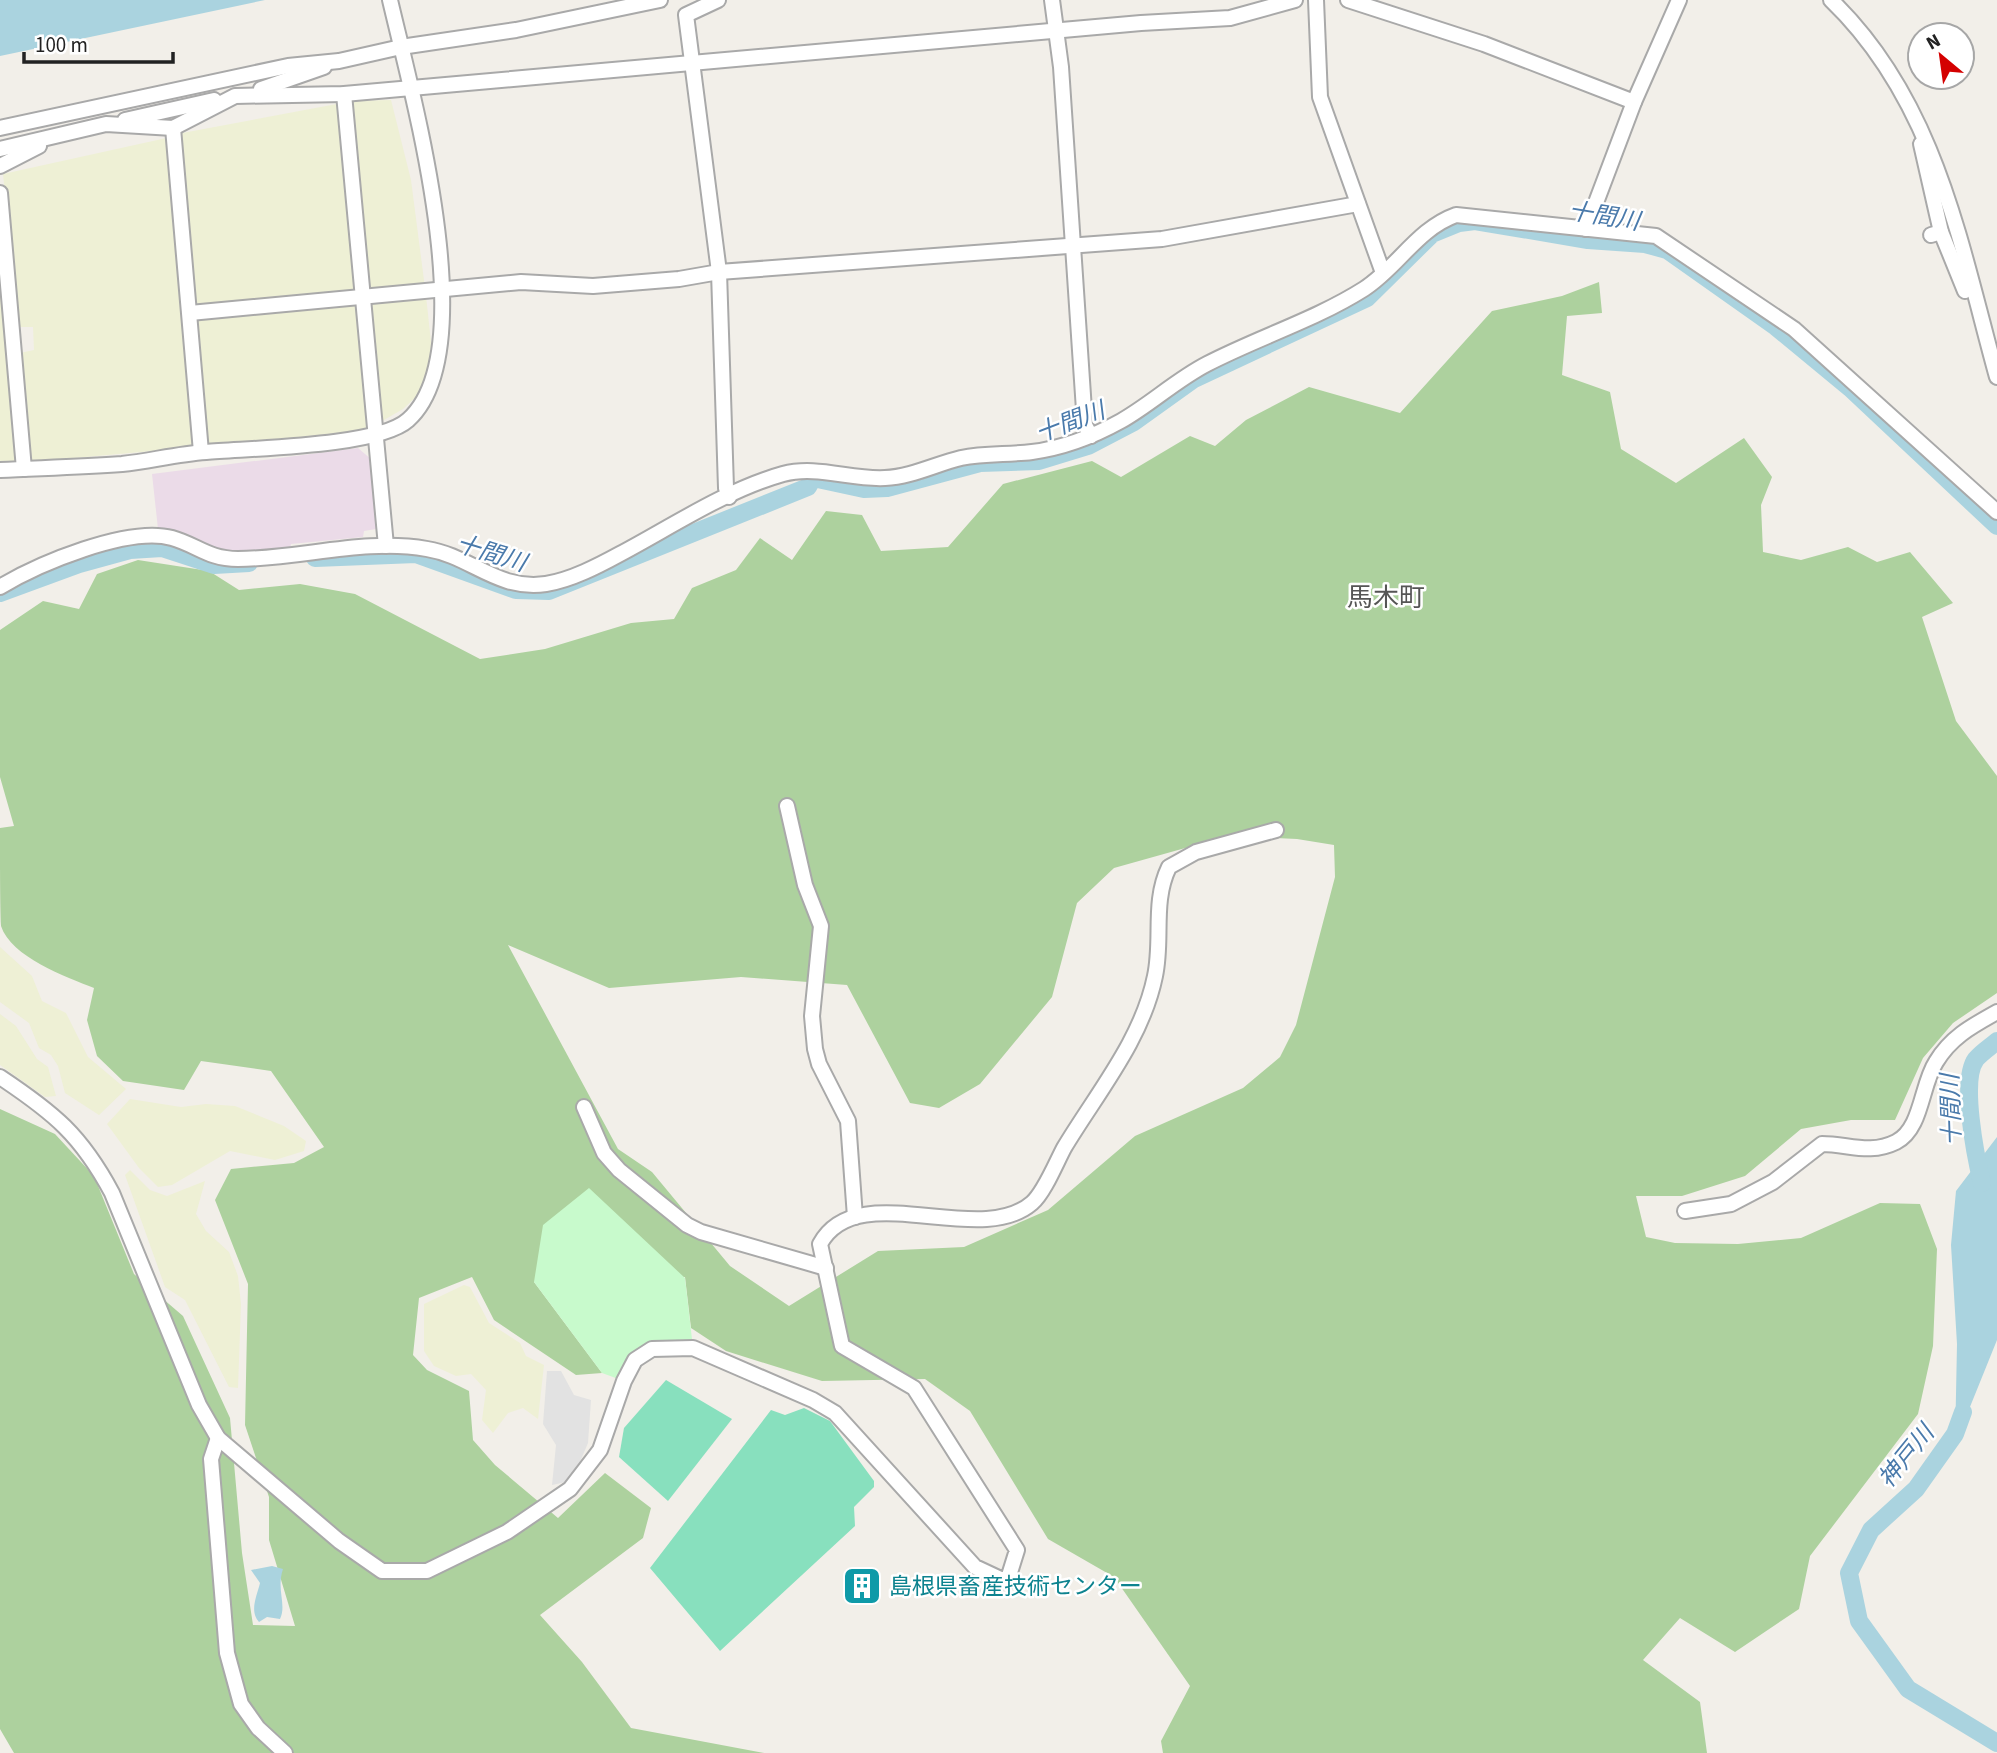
<svg xmlns="http://www.w3.org/2000/svg" width="1997" height="1753" font-family="'Source Sans 3','Noto Sans JP',sans-serif">
<style>
.industrial{fill:#ebdbe8}
.farmland{fill:#eef0d5}
.forest{fill:#add19e;fill-rule:evenodd}
.park{fill:#c8facc}
.pitch{fill:#88e0be}
.parking{fill:#e2e2e2}
.water{fill:#aad3df}
.lines{fill:none;stroke-linecap:round;stroke-linejoin:round}
.river{stroke:#aad3df;stroke-width:18}
.minor-casing{stroke:#a9a9a9;stroke-width:18}
.minor{stroke:#fff;stroke-width:14}
.labels{text-anchor:middle;stroke-width:5;stroke-linejoin:round;paint-order:stroke}
.culture-label{font-size:23px;fill:#0d838f;stroke:#fff;text-anchor:start}
.water-label{font-size:24px;font-style:italic;fill:#4a7aab;stroke:#fff}
.quarter-label{font-size:26px;fill:#555;stroke:#fff}
</style>
<rect width="100%" height="100%" fill="#f2efe9"/>
<path class="industrial" d="M 358,448 L 372,460 L 376,529 L 364,531 L 363,537 L 291,544 L 290,549 L 225,554 L 158,529 L 152,474 Z"/>
<g class="farmland">
<path d="M 391,100 L 411,180 L 425,288 L 366,294 L 349,101 Z"/>
<path d="M 342,103 L 358,294 L 194,310 L 177,134 Z"/>
<path d="M 171,137 L 197,447 L 30,462 L 20,353 L 34,350 L 33,327 L 18,327 L 3,174 Z"/>
<path d="M 0,246 L 19,462 L 0,464 Z"/>
<path d="M 426,296 L 431,342 L 429,373 L 418,395 L 403,409 L 377,424 L 367,302 Z"/>
<path d="M 358,303 L 370,430 L 206,447 L 196,318 Z"/>
<path d="M 0,947 L 32,976 L 42,1001 L 66,1013 L 88,1057 L 126,1089 L 99,1115 L 65,1093 L 58,1066 L 51,1055 L 39,1048 L 29,1023 L 0,1002 Z"/>
<path d="M 0,1014 L 16,1026 L 37,1059 L 48,1067 L 56,1096 L 45,1097 L 0,1065 Z"/>
<path d="M 130,1099 L 181,1107 L 206,1104 L 235,1106 L 284,1126 L 306,1141 L 304,1151 L 275,1160 L 230,1151 L 172,1185 L 158,1187 L 139,1168 L 107,1124 Z"/>
<path d="M 130,1170 L 150,1190 L 167,1196 L 205,1181 L 196,1214 L 206,1231 L 229,1252 L 238,1276 L 241,1304 L 238,1388 L 229,1387 L 185,1300 L 165,1287 L 125,1175 Z"/>
<path d="M 464,1285 L 470,1287 L 489,1323 L 520,1343 L 526,1356 L 544,1365 L 538,1419 L 523,1408 L 508,1413 L 493,1433 L 482,1420 L 486,1390 L 471,1374 L 456,1376 L 434,1366 L 424,1351 L 424,1304 Z"/>
</g>
<path class="forest" d="M 1599,282 L 1602,313 L 1567,316 L 1562,375 L 1610,392 L 1621,449 L 1676,483 L 1744,438 L 1772,477 L 1761,505 L 1763,552 L 1801,560 L 1848,547 L 1877,562 L 1910,552 L 1953,603 L 1922,617 L 1956,721 L 1997,776 L 1997,993 L 1953,1023 L 1923,1058 L 1895,1120 L 1851,1120 L 1801,1129 L 1745,1176 L 1682,1196 L 1636,1196 L 1646,1237 L 1675,1243 L 1738,1244 L 1801,1238 L 1880,1203 L 1920,1204 L 1937,1249 L 1933,1346 L 1918,1414 L 1810,1556 L 1799,1609 L 1735,1652 L 1680,1618 L 1643,1660 L 1700,1702 L 1707,1753 L 1163,1753 L 1161,1741 L 1190,1686 L 1114,1577 L 1048,1539 L 970,1411 L 925,1379 L 822,1381 L 726,1351 L 691,1328 L 685,1277 L 534,1282 L 602,1373 L 576,1375 L 494,1320 L 472,1277 L 419,1298 L 413,1355 L 427,1370 L 469,1391 L 473,1440 L 495,1465 L 558,1518 L 605,1473 L 651,1508 L 643,1538 L 540,1615 L 582,1662 L 631,1728 L 764,1753 L 14,1753 L 0,1729 L 0,1109 L 55,1134 L 94,1176 L 134,1274 L 183,1316 L 230,1418 L 242,1553 L 253,1625 L 295,1626 L 269,1540 L 269,1497 L 245,1425 L 248,1284 L 215,1200 L 231,1169 L 294,1163 L 324,1147 L 271,1071 L 201,1061 L 184,1090 L 123,1081 L 97,1056 L 87,1020 L 94,988 C 66,977 11,957 1,926 C 0,906 0,852 0,828 L 14,826 L 0,777 L 0,630 L 43,601 L 79,609 L 97,574 L 138,560 L 209,571 L 239,590 L 300,584 L 355,594 L 480,659 L 545,649 L 631,623 L 674,619 L 692,588 L 736,570 L 760,538 L 792,560 L 826,511 L 862,515 L 881,551 L 948,547 L 1003,484 L 1092,461 L 1121,477 L 1190,436 L 1215,446 L 1246,420 L 1309,387 L 1400,413 L 1492,311 L 1562,296 ZM 1228,836 L 1297,839 L 1334,845 L 1335,877 L 1296,1025 L 1280,1057 L 1243,1088 L 1135,1136 L 1048,1210 L 964,1247 L 878,1251 L 789,1306 L 730,1266 L 652,1172 L 618,1149 L 508,945 L 609,988 L 741,977 L 847,985 L 910,1103 L 939,1108 L 980,1084 L 1052,997 L 1077,903 L 1114,868 Z"/>
<path class="park" d="M 589,1188 L 685,1278 L 693,1348 L 652,1349 L 624,1381 L 602,1373 L 534,1282 L 543,1225 Z"/>
<g class="pitch">
<path d="M 666,1380 L 732,1419 L 668,1501 L 619,1457 L 624,1428 Z"/>
<path d="M 804,1408 L 830,1421 L 874,1481 L 874,1487 L 854,1507 L 855,1526 L 720,1651 L 650,1568 L 771,1410 L 785,1415 Z"/>
</g>
<path class="parking" d="M 547,1371 L 561,1371 L 574,1395 L 591,1400 L 588,1443 L 576,1471 L 566,1482 L 552,1485 L 556,1445 L 543,1424 Z"/>
<g class="water">
<path d="M 0,0 L 265,0 L 0,56 Z"/>
<path d="M 1997,1137 L 1997,1340 L 1955,1444 L 1957,1344 L 1951,1245 L 1956,1191 Z"/>
<path d="M 272,1566 L 283,1569 C 276,1590 287,1604 280,1619 L 267,1617 L 259,1622 C 249,1611 257,1596 260,1583 L 251,1570 Z"/>
</g>
<g class="lines">
<g class="river">
<path d="M 315,558 L 416,554 L 516,590 L 549,591 L 808,487 L 813,478 L 864,489 L 887,488 L 980,463 L 1039,461 L 1088,446 L 1134,422 L 1194,379 L 1367,298 L 1432,234 L 1459,223 L 1475,221 L 1588,240 L 1645,244 L 1667,250 L 1776,327 L 1850,388 L 1997,526"/>
<path d="M 0,593 L 79,564 L 130,550 L 162,548 L 214,565 L 249,563"/>
<path d="M 1982,1183 C 1976,1158 1960,1080 1976,1059 C 1982,1052 1990,1047 1997,1041"/>
<path d="M 1963,1412 L 1955,1434 L 1916,1489 L 1871,1530 L 1849,1573 L 1859,1621 L 1908,1689 L 1997,1743"/>
</g>
<defs>
<g id="minor">
<path d="M 718,0 L 686,15 L 719,272 L 726,488 L 729,497"/>
<path d="M 1052,0 L 1061,67 L 1085,425 L 1091,436"/>
<path d="M 1316,0 L 1320,97 L 1383,273"/>
<path d="M 1348,0 L 1484,44 L 1634,102"/>
<path d="M 1831,0 C 1936,101 1960,243 1997,377"/>
<path d="M 261,89 L 324,67"/>
<path d="M 344,94 L 386,546"/>
<path d="M 125,120 L 214,100"/>
<path d="M 0,128 L 288,66 L 339,61 L 401,47 L 516,30 L 660,0"/>
<path d="M 173,128 L 201,452"/>
<path d="M 1921,144 L 1941,232 L 1931,235"/>
<path d="M 0,149 L 106,124 L 173,128 L 235,96 L 344,94 L 1141,23 L 1230,18 L 1295,0"/>
<path d="M 0,166 L 39,146"/>
<path d="M 0,193 L 24,469"/>
<path d="M 1586,229 L 1634,102 L 1679,0"/>
<path d="M 1941,232 L 1965,291"/>
<path d="M 190,313 L 521,282 L 593,286 L 679,279 L 719,272 L 1162,239 L 1358,204"/>
<path d="M 0,470 C 40,468 81,467 122,464 C 150,461 177,454 206,452 C 249,448 378,447 408,420 C 485,351 411,91 390,0"/>
<path d="M 0,587 C 38,564 128,526 172,538 C 197,545 208,559 238,559 C 301,559 364,538 427,549 C 471,556 497,591 546,584 C 571,580 598,566 620,554 C 671,527 726,490 783,474 C 817,465 851,480 885,478 C 911,477 936,464 961,458 C 985,453 1008,455 1032,452 C 1063,448 1094,436 1121,421 C 1151,404 1176,380 1207,364 C 1259,337 1315,320 1364,289 C 1398,267 1417,229 1456,215 L 1656,236 L 1794,329 L 1997,512"/>
<path d="M 787,806 L 805,885 L 821,926 L 812,1016 L 815,1049 L 819,1064 L 848,1121 L 855,1217"/>
<path d="M 0,1077 C 54,1113 81,1135 112,1193 L 199,1405 L 218,1438 L 339,1541 L 382,1571 L 427,1571 L 507,1532 L 570,1489 L 600,1450 L 624,1381 L 635,1360 L 652,1349 L 693,1348 L 813,1400 L 835,1413 L 975,1567 L 1007,1582 L 1017,1550 L 914,1388 L 842,1346 L 820,1244 C 857,1176 979,1249 1032,1203 C 1044,1193 1056,1163 1064,1148 C 1097,1093 1142,1040 1155,976 C 1163,939 1152,902 1169,867 L 1196,852 L 1276,830"/>
<path d="M 584,1107 L 604,1153 L 619,1170 L 687,1225 L 701,1232 L 826,1268"/>
<path d="M 1685,1211 L 1731,1204 L 1773,1182 L 1822,1144 C 1848,1144 1870,1155 1896,1142 C 1922,1129 1921,1085 1936,1062 C 1951,1037 1972,1026 1997,1012"/>
<path d="M 218,1438 L 211,1459 L 227,1653 L 241,1704 L 258,1728 L 285,1753"/>
</g>
</defs>
<use href="#minor" class="minor-casing"/>
<use href="#minor" class="minor"/>
</g>
<defs>
<symbol id="building-square" viewBox="-11 -11 22 22"><rect x="-9" y="-9" width="18" height="18" rx="4" fill="#0f9aa8" stroke="#fff"/><path d="M-4-6H4V6H1V3H-1V6H-4ZM-2.5-4.3h1.7v1.8h-1.7ZM.8-4.3h1.7v1.8H.8ZM-2.5-1h1.7V.8h-1.7ZM.8-1h1.7V.8H.8Z" fill="#fff"/></symbol>
</defs>
<g fill-rule="evenodd">
<use href="#building-square" x="840" y="1564" width="44" height="44"/>
</g>
<g class="labels">
<g class="culture-label">
<text x="889" y="1594">島根県畜産技術センター</text>
</g>
<g class="water-label">
<text transform="translate(1604 216) rotate(9)" y="8">十間川</text>
<text transform="translate(1070 422) rotate(-21)" y="8">十間川</text>
<text transform="translate(491 553) rotate(17)" y="8">十間川</text>
<text transform="translate(1951 1110) rotate(-92)" y="8">十間川</text>
<text transform="translate(1906 1456) rotate(-51)" y="8">神戸川</text>
</g>
<g class="quarter-label">
<text x="1386" y="606">馬木町</text>
</g>
</g>
<g transform="translate(1941 56) rotate(331)"><circle r="33" fill="#ffffff" stroke="#a7a7a7" stroke-width="2"/>
<path d="M0-5L12 26L0 18L-12 26Z" fill="#d40000"/>
<text y="-10" font-size="19" font-weight="bold" text-anchor="middle" fill="#222222">N</text>
</g>
<path d="M24 52v10h149v-10" fill="none" stroke="#222222" stroke-width="3.5"/>
<text x="35" y="52" font-size="21" fill="#222222" stroke="#ffffff" stroke-width="5" paint-order="stroke">100 m</text>
</svg>
